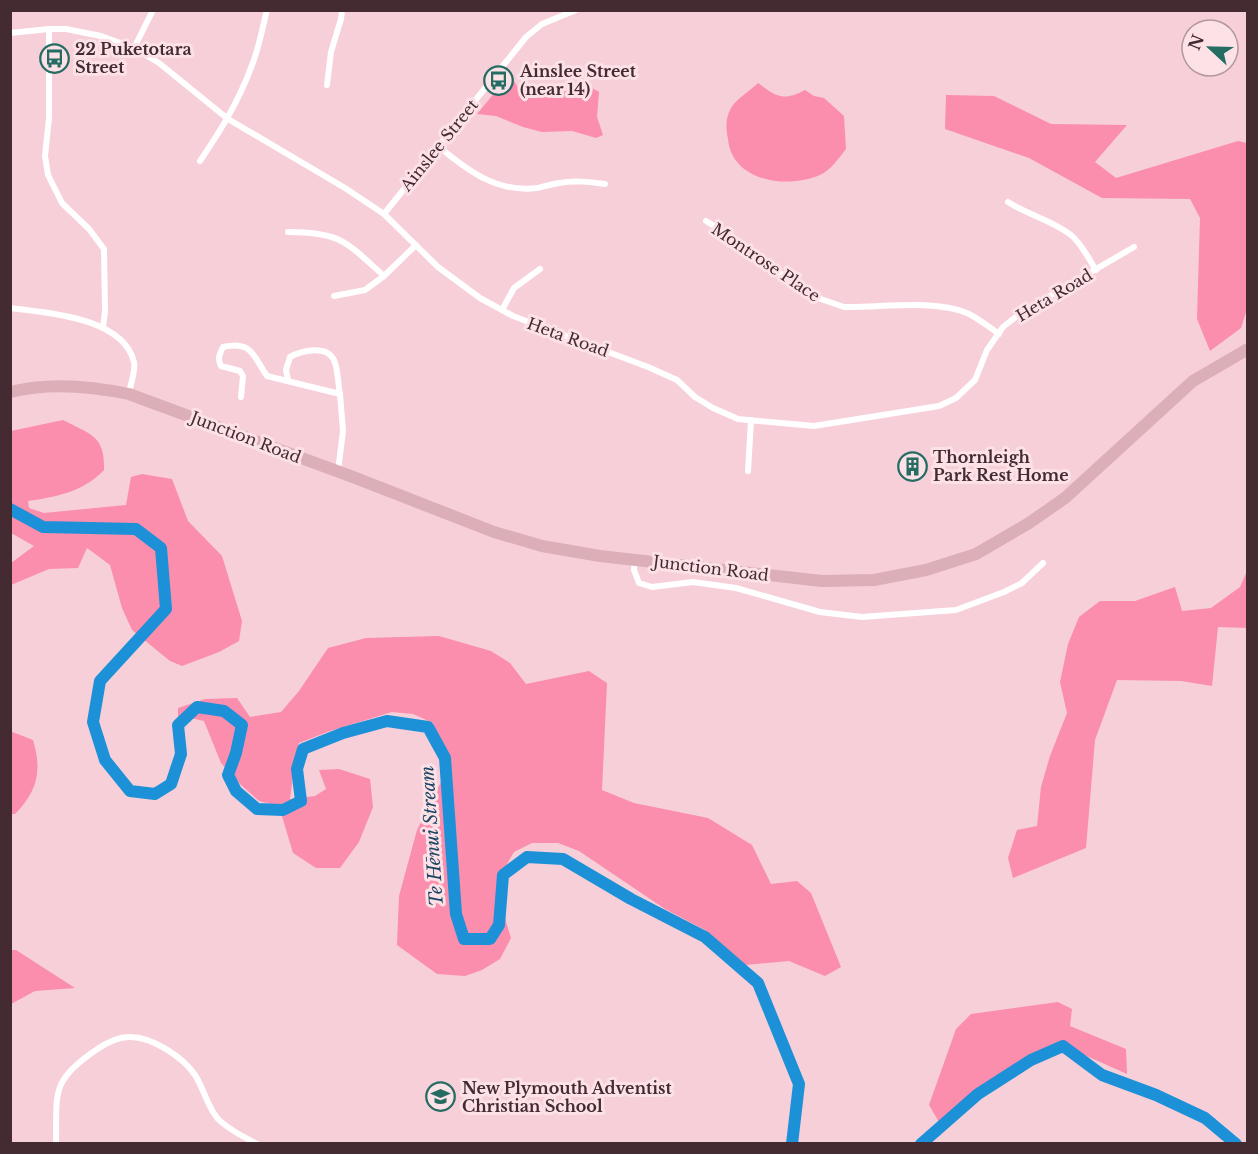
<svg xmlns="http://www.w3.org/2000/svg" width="1258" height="1154" font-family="'Libre Baskerville',serif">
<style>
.green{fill:#fb8dad}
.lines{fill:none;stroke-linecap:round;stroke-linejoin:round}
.river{stroke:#1c91d8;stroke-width:12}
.street{stroke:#fff;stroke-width:6}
.highway{stroke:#dcaeb8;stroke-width:12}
.labels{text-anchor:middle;stroke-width:6;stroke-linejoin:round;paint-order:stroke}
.poi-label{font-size:16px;font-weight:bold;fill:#442b31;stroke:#fce1e7;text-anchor:start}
.street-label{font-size:16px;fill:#442b31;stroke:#fce1e7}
.water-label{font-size:18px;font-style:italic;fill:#1a4462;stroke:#fce1e7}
</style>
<rect width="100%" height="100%" fill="#f7cfd9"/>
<g class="green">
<path d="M 510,74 L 520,91 C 539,92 569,99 580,81 L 599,92 L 597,117 L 603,135 L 596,138 L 572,131 L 542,132 L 523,127 L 496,116 L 477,114 Z"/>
<path d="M 758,83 C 776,96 783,102 805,90 L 814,96 L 824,98 L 844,116 L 846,149 C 839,158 831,170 820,175 C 788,189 732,182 728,139 C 726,129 725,119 731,108 C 736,99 750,91 758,83 Z"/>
<path d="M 946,95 L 994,96 L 1051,124 L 1127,125 L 1095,162 L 1116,178 L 1238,141 L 1247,143 L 1248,306 L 1241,328 L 1210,351 L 1197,319 L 1200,218 L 1190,199 L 1102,198 L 1029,158 L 945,129 Z"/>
<path d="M 63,420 C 91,435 105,435 104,470 C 83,492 56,497 28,501 L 29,508 L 44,513 L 126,505 L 131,477 L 142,474 L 172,479 L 188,521 L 222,556 L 242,621 L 239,641 L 219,652 L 182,666 L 170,661 L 132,630 L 122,608 L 110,565 L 87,548 L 78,568 L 49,569 L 11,585 L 11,563 L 34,546 L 11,533 L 11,431 Z"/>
<path d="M 1247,571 L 1247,628 L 1218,627 L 1212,686 L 1181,681 L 1117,680 L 1095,740 L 1086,848 L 1013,878 L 1008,858 L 1017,830 L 1037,826 L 1041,787 L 1050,756 L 1067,713 L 1060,682 L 1068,644 L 1079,617 L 1100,601 L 1135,601 L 1175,587 L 1182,611 L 1211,608 L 1240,587 Z"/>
<path d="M 439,636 L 491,651 L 510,663 L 526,684 L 589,671 L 607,683 L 602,790 L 634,803 L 708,818 L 752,845 L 771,884 L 797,881 L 811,893 L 841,967 L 825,976 L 789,961 L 745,965 L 705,930 L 665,909 L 579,851 L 558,843 L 532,843 L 514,852 L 503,871 L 500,902 L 511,938 L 500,959 L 482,970 L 465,976 L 437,974 L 397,945 L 399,896 L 417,830 L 445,774 L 442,745 L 433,723 L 413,714 L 392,712 L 330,731 L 299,743 C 293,760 293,781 290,799 L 315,796 L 326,789 L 319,770 L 339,769 L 370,779 L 373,807 L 359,842 L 340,868 L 316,868 L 293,853 L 279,806 L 259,801 L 240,784 L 221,763 L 204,721 L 191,718 L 178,731 L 178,708 L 205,699 L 237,698 L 250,717 L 281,712 L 299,691 L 328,648 L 366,638 Z"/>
<path d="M 10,731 L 33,740 C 42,770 38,791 15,814 L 11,814 Z"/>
<path d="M 11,950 L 16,950 L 75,988 L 35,991 L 11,1004 Z"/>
<path d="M 1058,1002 L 1072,1009 L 1070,1026 L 1126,1049 L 1127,1074 L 1080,1053 L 1048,1052 L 1034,1054 L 939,1122 L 929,1105 L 956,1029 L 971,1014 Z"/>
</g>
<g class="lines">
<g class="river">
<path d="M 10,509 L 43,527 L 136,529 L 161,548 L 166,609 L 100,681 L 93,722 L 105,760 L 130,791 L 155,794 L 171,784 L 181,754 L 178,725 L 197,707 L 224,711 L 242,725 L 236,753 L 228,775 L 236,791 L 257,809 L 283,810 L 301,801 L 297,769 L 303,749 L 343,733 L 387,721 L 428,727 L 445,758 L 456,914 L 464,939 L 490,939 L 499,925 L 503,875 L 527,857 L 563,859 L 631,899 L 705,937 L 758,983 L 799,1084 L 792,1144"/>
<path d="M 921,1144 L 978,1094 L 1031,1060 L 1063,1046 L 1102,1075 L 1156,1095 L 1205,1118 L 1236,1144"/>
</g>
<g class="street">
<path d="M 49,29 L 49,118 L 45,156 L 48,175 L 62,203 L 89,229 L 104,249 L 105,311 L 103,328"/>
<path d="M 10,33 L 49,29 L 66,29 L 101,36 L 134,48 L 159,63 L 228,119 L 345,188 L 384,214 L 438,267 L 480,298 L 513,316 L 648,367 L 677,380 L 695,397 L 713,408 L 738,419 L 814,426 L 939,406 L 956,398 L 975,380 L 987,350 L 1003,327 L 1022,312 L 1134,247"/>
<path d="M 134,48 L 153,10"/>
<path d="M 327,85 L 331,52 L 341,19 L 342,10"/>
<path d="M 438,146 C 467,170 496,193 537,188 C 544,187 551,184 559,183 C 575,180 590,182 605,184"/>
<path d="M 200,161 C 221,130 239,101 252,65 C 259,48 262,29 267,10"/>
<path d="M 1008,202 C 1028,215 1052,220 1071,235 C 1081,243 1089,259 1096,270"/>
<path d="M 384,214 L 526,37 L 542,24 L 576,10"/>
<path d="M 706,221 L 734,238 L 754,255 L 812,296 L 844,307 C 881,308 932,299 967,313 C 978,318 989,327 999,334"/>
<path d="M 288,232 C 341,232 346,242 384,276"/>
<path d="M 334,296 L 365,290 L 384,276 L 416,245"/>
<path d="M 10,308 C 47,313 123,317 134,362 C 136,371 130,385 129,394"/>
<path d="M 502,310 L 514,288 L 540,269"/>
<path d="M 288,380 L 286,370 L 290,357 C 301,351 326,344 334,360 C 338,369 338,384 340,394"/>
<path d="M 241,397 L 243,376 L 240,371 L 221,366 C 217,359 220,353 223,347 C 253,340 254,358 267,376 L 340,394 L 343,431 L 338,471"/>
<path d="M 748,471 L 751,420"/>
<path d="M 635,559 L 634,570 L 639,583 L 652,587 L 693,582 L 736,588 L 820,612 L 862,617 L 956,610 L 1004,592 L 1022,583 L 1043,563"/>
<path d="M 56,1144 C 57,1093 50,1081 96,1050 C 106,1043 117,1037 129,1037 C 151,1036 183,1057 195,1075 C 204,1089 207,1106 218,1119 C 229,1130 244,1137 257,1144"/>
</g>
<path class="highway" d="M 10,392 C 49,382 91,386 129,394 L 353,477 L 494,532 L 542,546 L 600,556 L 822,581 L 874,580 L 926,570 L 976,554 L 1029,523 L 1065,498 L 1193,381 L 1248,349"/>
</g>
<defs>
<symbol id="bus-ring" viewBox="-11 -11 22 22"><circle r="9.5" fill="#fce1e7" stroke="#256c62" stroke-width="1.5"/><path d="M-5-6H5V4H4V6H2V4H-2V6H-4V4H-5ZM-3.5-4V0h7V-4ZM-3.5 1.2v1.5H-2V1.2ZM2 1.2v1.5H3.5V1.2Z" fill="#256c62"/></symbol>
<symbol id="building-ring" viewBox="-11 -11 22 22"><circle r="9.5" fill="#fce1e7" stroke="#256c62" stroke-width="1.5"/><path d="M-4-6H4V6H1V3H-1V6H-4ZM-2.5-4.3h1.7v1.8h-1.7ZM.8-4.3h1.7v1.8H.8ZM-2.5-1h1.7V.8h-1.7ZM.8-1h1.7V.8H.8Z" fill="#256c62"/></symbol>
<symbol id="school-ring" viewBox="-11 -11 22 22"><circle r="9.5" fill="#fce1e7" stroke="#256c62" stroke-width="1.5"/><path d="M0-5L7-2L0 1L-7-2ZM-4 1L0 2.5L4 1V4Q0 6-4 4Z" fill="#256c62"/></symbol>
</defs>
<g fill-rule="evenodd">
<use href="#bus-ring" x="38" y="42" width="33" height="33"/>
<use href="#bus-ring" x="482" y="64" width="33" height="33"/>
<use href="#building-ring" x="896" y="450" width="33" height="33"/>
<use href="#school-ring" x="424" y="1080" width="33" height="33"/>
</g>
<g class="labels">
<g class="poi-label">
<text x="75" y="55">22 Puketotara<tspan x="75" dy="18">Street</tspan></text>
<text x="520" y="77">Ainslee Street<tspan x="520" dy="18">(near 14)</tspan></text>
<text x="933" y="463">Thornleigh<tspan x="933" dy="18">Park Rest Home</tspan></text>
<text x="462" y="1094">New Plymouth Adventist<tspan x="462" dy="18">Christian School</tspan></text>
</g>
<g class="street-label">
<text transform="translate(439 145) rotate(-51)" y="6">Ainslee Street</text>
<text transform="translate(766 262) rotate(34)" y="6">Montrose Place</text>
<text transform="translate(1054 295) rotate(-31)" y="6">Heta Road</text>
<text transform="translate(568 337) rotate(20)" y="6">Heta Road</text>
<text transform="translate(246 437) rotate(21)" y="6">Junction Road</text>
<text transform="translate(711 568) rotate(7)" y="6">Junction Road</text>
</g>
<g class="water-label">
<text transform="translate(432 836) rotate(-94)" y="6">Te Hēnui Stream</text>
</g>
</g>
<rect width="1258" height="1154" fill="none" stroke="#442b31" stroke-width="24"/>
<g transform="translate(1210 48) rotate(292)"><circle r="28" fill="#fce1e7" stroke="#b2989e" stroke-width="1.5"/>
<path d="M0-4.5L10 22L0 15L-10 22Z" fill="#256c62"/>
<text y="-9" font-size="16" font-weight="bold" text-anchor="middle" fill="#442b31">N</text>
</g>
</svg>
